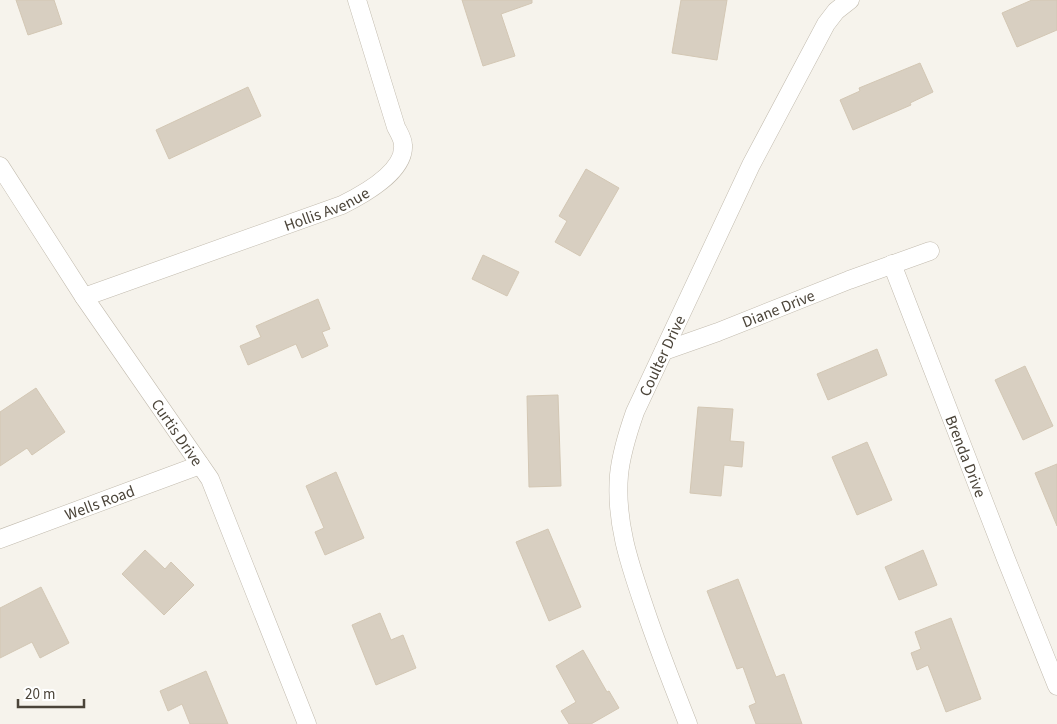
<svg xmlns="http://www.w3.org/2000/svg" width="1057" height="724" font-family="'Source Sans 3',sans-serif">
<style>
.building{fill:#d8cfc1;stroke:#d3c7b4}
.lines{fill:none;stroke-linecap:round;stroke-linejoin:round}
.street-casing{stroke:#c2bbae;stroke-width:19}
.street{stroke:#fff;stroke-width:18}
.labels{text-anchor:middle;stroke-width:4;stroke-linejoin:round;paint-order:stroke}
.street-label{font-size:16px;fill:#4b4439;stroke:#fff}
</style>
<rect width="100%" height="100%" fill="#f6f3ec"/>
<g class="building">
<path d="M 16,0 L 54,0 L 62,24 L 28,35 Z"/>
<path d="M 462,0 L 532,0 L 532,3 L 501,14 L 515,56 L 483,66 Z"/>
<path d="M 681,0 L 727,0 L 717,60 L 672,53 Z"/>
<path d="M 1032,0 L 1057,0 L 1057,30 L 1017,47 L 1002,13 Z"/>
<path d="M 920,63 L 933,92 L 910,103 L 911,105 L 853,130 L 840,100 L 860,91 L 859,88 Z"/>
<path d="M 248,87 L 261,116 L 169,159 L 156,130 Z"/>
<path d="M 586,169 L 619,188 L 580,256 L 555,242 L 567,221 L 559,216 Z"/>
<path d="M 483,255 L 519,272 L 507,296 L 472,279 Z"/>
<path d="M 318,299 L 330,329 L 322,332 L 328,346 L 302,358 L 296,344 L 248,365 L 240,346 L 261,337 L 256,326 Z"/>
<path d="M 877,349 L 887,375 L 828,400 L 817,374 Z"/>
<path d="M 1025,366 L 1053,426 L 1023,440 L 995,380 Z"/>
<path d="M 36,388 L 65,432 L 32,455 L 27,448 L 0,466 L 0,412 Z"/>
<path d="M 558,395 L 561,486 L 529,487 L 527,396 Z"/>
<path d="M 698,407 L 733,409 L 730,441 L 744,442 L 742,467 L 724,465 L 721,496 L 690,493 Z"/>
<path d="M 867,442 L 892,500 L 857,515 L 832,457 Z"/>
<path d="M 1057,464 L 1057,526 L 1035,473 Z"/>
<path d="M 336,472 L 364,538 L 325,555 L 315,532 L 324,528 L 306,486 Z"/>
<path d="M 548,529 L 581,607 L 549,621 L 516,542 Z"/>
<path d="M 145,550 L 165,569 L 171,562 L 194,585 L 164,615 L 122,574 Z"/>
<path d="M 923,550 L 937,585 L 899,600 L 885,567 Z"/>
<path d="M 738,579 L 776,677 L 784,674 L 802,724 L 756,724 L 749,706 L 756,703 L 743,667 L 737,669 L 707,591 Z"/>
<path d="M 41,587 L 69,643 L 40,658 L 32,642 L 0,658 L 0,608 Z"/>
<path d="M 380,613 L 391,640 L 403,635 L 416,668 L 376,685 L 352,625 Z"/>
<path d="M 951,618 L 981,699 L 946,712 L 928,665 L 917,670 L 911,653 L 921,649 L 915,632 Z"/>
<path d="M 583,650 L 607,692 L 609,691 L 619,708 L 591,724 L 569,724 L 561,711 L 576,702 L 556,666 Z"/>
<path d="M 206,671 L 228,724 L 190,724 L 182,704 L 168,711 L 160,691 Z"/>
</g>
<g class="lines">
<defs>
<g id="street">
<path id="s1" d="M 0,166 L 84,297 L 210,479 L 307,724"/>
<path id="s2" d="M 892,264 L 1006,559 L 1057,686"/>
<path id="s3" d="M 84,297 L 342,205 C 362,195 405,172 403,145 C 403,139 399,133 396,127 L 357,0"/>
<path id="s4" d="M 664,351 L 718,332 L 849,280 L 930,251"/>
<path id="s5" d="M 0,539 L 200,465"/>
<path id="s6" d="M 688,724 C 673,686 658,648 645,609 C 630,565 615,523 619,475 C 621,454 628,432 635,412 L 751,165 L 826,24 L 836,11 L 850,0"/>
</g>
</defs>
<use href="#street" class="street-casing"/>
<use href="#street" class="street"/>
</g>
<g class="labels">
<g class="street-label">
<text dy="6" stroke="none"><textPath href="#s3" startOffset="258">Hollis Avenue</textPath></text>
<text dy="6" stroke="none"><textPath href="#s4" startOffset="122">Diane Drive</textPath></text>
<text dy="6" stroke="none"><textPath href="#s6" startOffset="388">Coulter Drive</textPath></text>
<text dy="6" stroke="none"><textPath href="#s1" startOffset="320">Curtis Drive</textPath></text>
<text dy="6" stroke="none"><textPath href="#s2" startOffset="206">Brenda Drive</textPath></text>
<text dy="6" stroke="none"><textPath href="#s5" startOffset="106">Wells Road</textPath></text>
</g>
</g>
<path d="M18 699v8h66v-8" fill="none" stroke="#4b4439" stroke-width="2.5"/>
<text x="25" y="699" font-size="15" fill="#4b4439" stroke="#ffffff" stroke-width="4" paint-order="stroke">20 m</text>
</svg>
